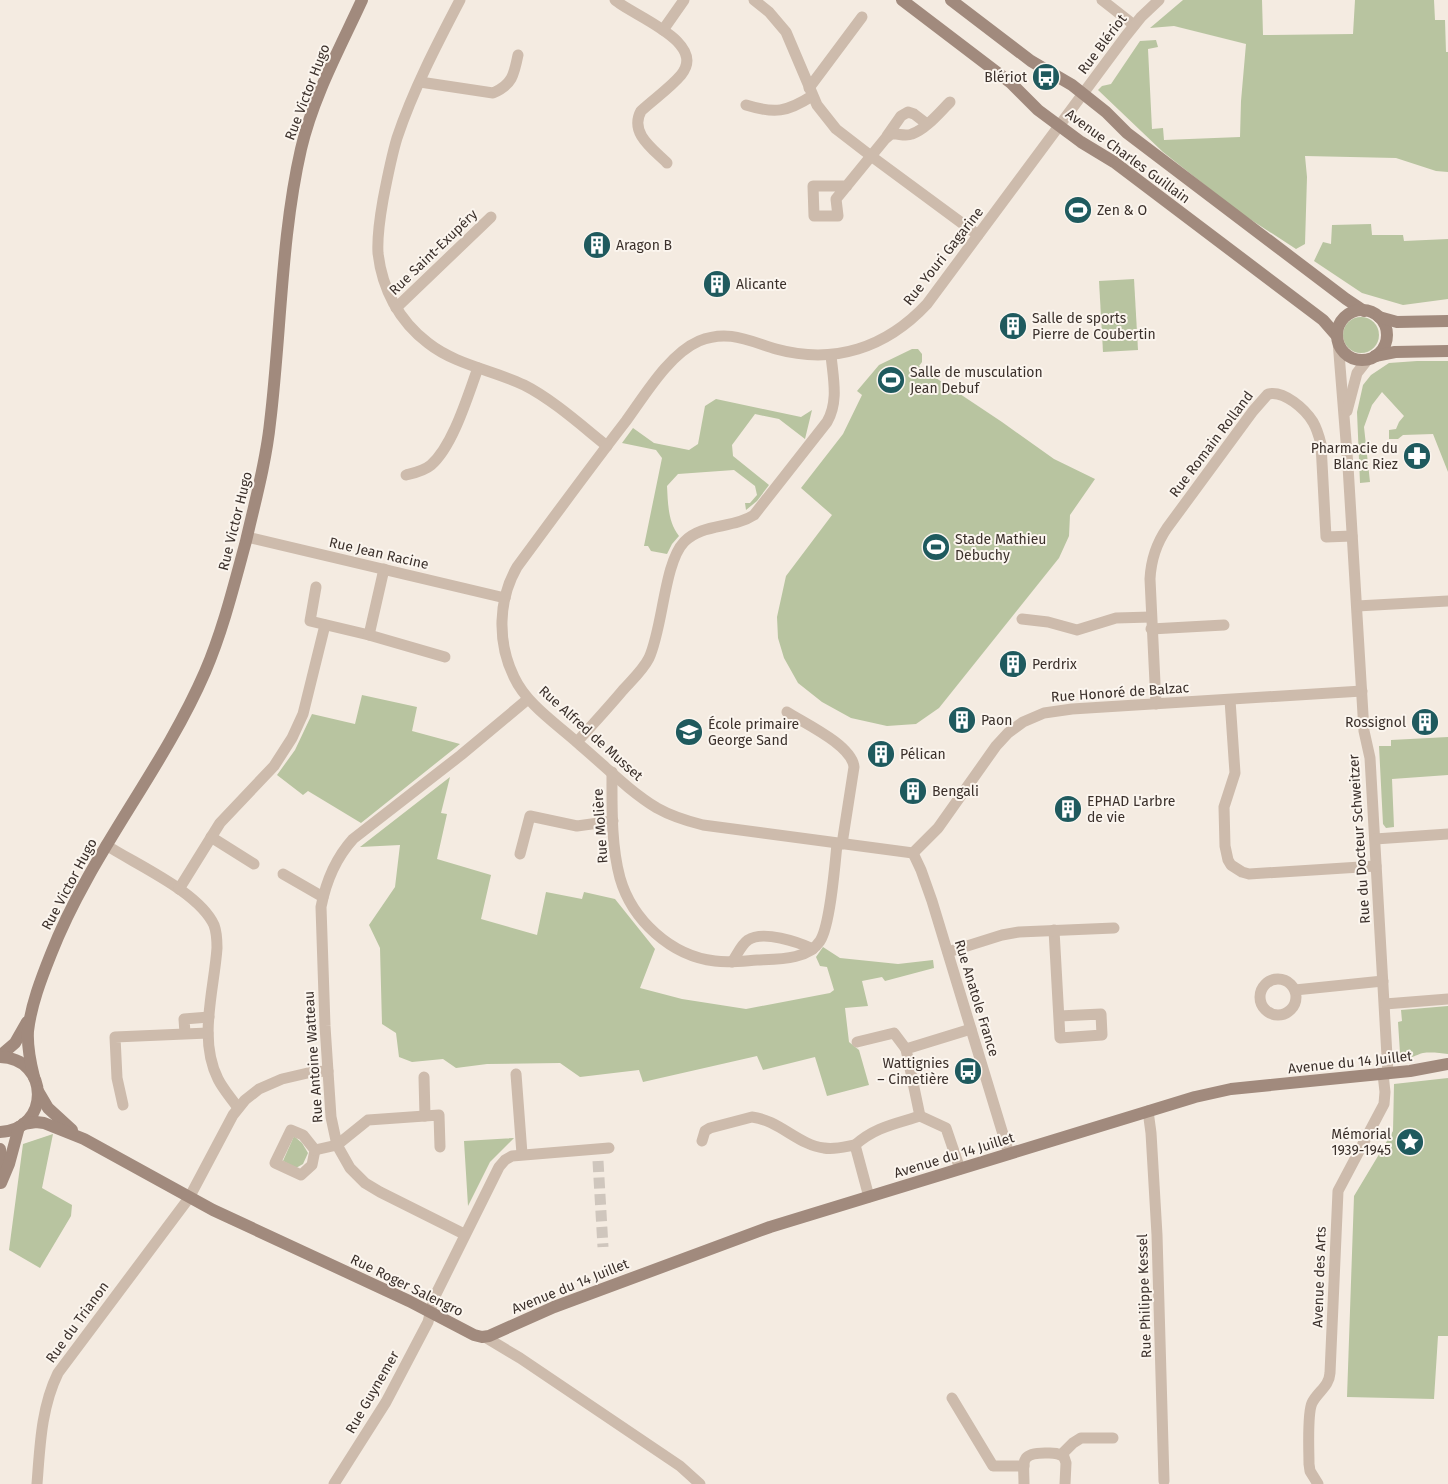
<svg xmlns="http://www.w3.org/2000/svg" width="1448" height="1484" font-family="'Fira Sans',sans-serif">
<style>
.green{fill:#b8c4a0}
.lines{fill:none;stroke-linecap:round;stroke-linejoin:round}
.street-tunnel{stroke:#cfc6bd;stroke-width:11;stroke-dasharray:11 5.5;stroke-linecap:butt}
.street{stroke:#cdbbac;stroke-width:11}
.secondary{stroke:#a18a7d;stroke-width:12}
.labels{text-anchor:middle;stroke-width:4;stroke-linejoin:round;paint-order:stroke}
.street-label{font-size:14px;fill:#3b302b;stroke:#fbf5ee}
.poi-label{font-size:14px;fill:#3b302b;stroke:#fbf5ee;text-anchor:start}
</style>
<rect width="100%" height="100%" fill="#f4ebe1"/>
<g class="green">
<path d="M 1183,0 L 1262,0 L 1263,35 L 1353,34 L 1355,0 L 1434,0 L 1435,20 L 1445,20 L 1446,52 L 1448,52 L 1448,172 L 1436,171 L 1396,158 L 1305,156 L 1307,177 L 1305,244 L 1296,249 L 1239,212 L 1163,152 L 1098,90 L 1102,86 L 1111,84 L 1140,41 L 1156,40 L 1158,47 L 1148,49 L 1152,129 L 1163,128 L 1164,140 L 1240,137 L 1241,101 L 1246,44 L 1174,26 L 1150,28 Z"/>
<path d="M 1371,224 L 1372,235 L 1403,235 L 1404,241 L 1448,239 L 1448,299 L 1403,305 L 1362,293 L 1314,261 L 1323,242 L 1331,244 L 1332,225 Z"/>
<path d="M 1134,279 L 1138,350 L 1103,352 L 1099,281 Z"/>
<circle cx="1361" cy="335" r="18"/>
<path d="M 912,349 L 918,349 L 922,354 L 922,362 L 919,366 L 924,370 L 1002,422 L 1054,459 L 1095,479 L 1070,515 L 1069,536 L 1059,558 L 939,708 L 916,724 L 887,726 L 851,718 L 822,702 L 798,683 L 784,658 L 778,638 L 777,617 L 786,576 L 832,515 L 801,488 L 843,434 L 862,395 L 857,391 L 879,365 Z"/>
<path d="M 1417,361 L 1448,361 L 1448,472 L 1433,434 L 1403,435 L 1398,439 L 1389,439 L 1389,430 L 1396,429 L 1399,422 L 1404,416 L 1382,392 L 1372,405 L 1364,427 L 1370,482 L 1360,483 L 1357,412 L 1363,385 L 1371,375 L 1389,363 Z"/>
<path d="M 716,399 L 801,417 L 812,410 L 805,439 L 779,419 L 755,414 L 732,445 L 733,456 L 769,485 L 757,501 L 746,510 L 745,503 L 750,503 L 757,495 L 755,486 L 734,470 L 678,474 L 667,486 C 668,504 668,522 679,536 L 672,544 L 667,554 L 651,551 L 648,546 L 644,546 L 662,458 L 656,450 L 622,443 L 633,428 L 654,443 L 689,450 L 698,444 L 705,406 Z"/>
<path d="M 362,695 L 417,707 L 412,731 L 460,744 L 361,823 L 308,791 L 303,795 L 277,775 L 295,750 L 312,714 L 355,724 Z"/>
<path d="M 1448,737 L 1448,775 L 1392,779 L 1394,827 L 1386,828 L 1383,824 L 1379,746 L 1391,746 L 1391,740 Z"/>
<path d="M 450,777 L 441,813 L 447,814 L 437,859 L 491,875 L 481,919 L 537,935 L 546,892 L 582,899 L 584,892 L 615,899 L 655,949 L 640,988 L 682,999 L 746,1009 L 830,993 L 834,990 L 827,967 L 820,966 L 816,957 L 823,947 L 840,958 L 898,964 L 933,960 L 934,968 L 885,981 L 882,977 L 862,981 L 868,1006 L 845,1008 L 849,1042 L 859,1050 L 869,1085 L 827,1096 L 815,1057 L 763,1070 L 757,1056 L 643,1082 L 639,1070 L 580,1077 L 560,1063 L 487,1064 L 456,1068 L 443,1059 L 412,1062 L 399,1057 L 396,1033 L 382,1024 L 380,948 L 369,925 L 395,887 L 400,845 L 360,847 Z"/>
<path d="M 1448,1006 L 1448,1054 C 1440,1053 1431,1052 1423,1053 C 1415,1055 1413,1059 1403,1056 L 1400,1053 L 1398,1022 L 1402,1021 L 1401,1010 Z"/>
<path d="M 1448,1078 L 1448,1336 L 1438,1336 L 1434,1399 L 1347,1397 L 1354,1196 L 1393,1131 L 1394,1084 Z"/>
<path d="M 53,1134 L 42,1188 L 72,1205 L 71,1216 L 40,1268 L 9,1250 L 23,1144 Z"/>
<path d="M 294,1136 L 302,1143 L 308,1153 L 303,1164 L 296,1168 L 283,1161 Z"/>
<path d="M 514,1138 L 490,1162 L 468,1206 L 464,1141 Z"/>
</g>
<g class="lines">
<path class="street-tunnel" d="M 598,1161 L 603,1247"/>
<g class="street">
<path d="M 460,0 C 437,44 413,90 397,138 C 391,158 387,179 383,200 C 380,217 377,236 378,253 C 382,289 399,321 428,343 C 456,365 493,370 524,385 C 552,399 582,426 607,446"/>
<path d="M 615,0 C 633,16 708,42 681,75 C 670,88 654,99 641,111 C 629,133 653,149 667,163"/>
<path d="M 754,0 L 769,12 L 786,32 L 817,105 L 836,129 L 871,156 L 978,235"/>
<path d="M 1102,0 L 1134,25"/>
<path d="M 663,30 L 684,0"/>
<path d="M 420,82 L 493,93 C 512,85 514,75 518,55"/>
<path d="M 809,88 L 862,17"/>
<path d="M 746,105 C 775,114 787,112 812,96"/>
<path d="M 887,136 L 901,116 L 908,112 L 914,114 L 927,124"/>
<path d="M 847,186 L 813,186 L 814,216 L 838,216 L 836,199 L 885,139 L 891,134 C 898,133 905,137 912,134 C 926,129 939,113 950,102"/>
<path d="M 396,308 L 491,217"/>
<path d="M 1338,341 L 1348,466 L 1364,731 L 1370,758 L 1388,1074"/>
<path d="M 1347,411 L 1357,373 L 1368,359"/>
<path d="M 406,475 C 414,473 424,471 431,465 C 453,446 468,395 478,368"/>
<path d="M 247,537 L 505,598"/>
<path d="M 316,587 L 310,621 L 369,635 L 445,657"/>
<path d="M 1357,606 L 1448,601"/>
<path d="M 1022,619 L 1048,622 L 1077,630 L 1116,618 L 1151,617"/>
<path d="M 1151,629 L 1224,625"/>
<path d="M 369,635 L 384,569"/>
<path d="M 1230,700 L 1235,773 L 1224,807 L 1225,846 L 1228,860 L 1231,865 L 1242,872 L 1249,874 L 1376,866"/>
<path d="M 1156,704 L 1150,579 C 1151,559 1156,544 1167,528 L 1253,411 L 1268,394 C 1284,390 1305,409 1313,422 C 1317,429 1319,436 1321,444 L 1326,537 L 1352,536"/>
<path d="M 787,712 C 804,723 852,745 854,767 L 842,844"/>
<path d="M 577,742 C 592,725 608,708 623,690 C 632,680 643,670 649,658 C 663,628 664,563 684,542 C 702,523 733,529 754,515 L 827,422 C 839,401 833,378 831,355"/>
<path d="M 612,772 C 612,806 611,845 620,878 C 632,920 671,956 715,961 C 729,963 743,961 757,960 C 778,959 808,960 820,941 C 830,926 835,865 837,844"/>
<path d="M 211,837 L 254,864"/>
<path d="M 1375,839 L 1448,834"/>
<path d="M 106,845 C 137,865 199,892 214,925 C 217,933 217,940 217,948 C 214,991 198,1039 218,1079 C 223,1089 231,1098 238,1108"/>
<path d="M 913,853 L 703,825 C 687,821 671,816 657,808 C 629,791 605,766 580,745 C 557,724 527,705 514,677 C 497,642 498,600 517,567 C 553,518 589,469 626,421 C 645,395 669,354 699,341 C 728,329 749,341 776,349 C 834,365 886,348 927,304 L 1125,37 L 1141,17 L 1159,0"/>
<path d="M 913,853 L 938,828 L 996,746 L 1008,733 L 1023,722 L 1044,713 L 1072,709 L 1362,691"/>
<path d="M 913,853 L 921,870 L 932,901 L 1009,1154"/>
<path d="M 520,854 L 530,816 L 577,826 L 613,821"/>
<path d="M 283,874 L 323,897"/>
<path d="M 179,889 L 220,823 L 274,766 L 292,738 L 303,714 L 325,625"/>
<path d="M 1054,930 L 1060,1038 L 1102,1035 L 1101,1014 L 1059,1016"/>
<path d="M 948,952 L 1002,935 L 1019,932 L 1114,928"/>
<path d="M 732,962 C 737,955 741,945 748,940 C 763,930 798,942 813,949"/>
<circle cx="1278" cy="997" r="18"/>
<path d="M 1295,990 L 1383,981"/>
<path d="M 1385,1004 L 1448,999"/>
<path d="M 185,1033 L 184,1019 L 209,1017"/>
<path d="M 857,1042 L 894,1033 L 906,1049"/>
<path d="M 516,1074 L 522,1154"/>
<path d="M 424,1077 L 425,1116"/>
<path d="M 123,1105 L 117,1078 L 115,1037 L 208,1033"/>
<path d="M 1148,1111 L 1151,1133 L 1157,1235 L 1164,1481"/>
<path d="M 920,1116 L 946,1128 L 960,1169"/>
<path d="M 291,1130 L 303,1135 L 315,1150 L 312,1165 L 301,1175 L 275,1163 Z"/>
<path d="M 702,1141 L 705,1131 L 710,1128 L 752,1117 C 779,1120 798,1145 824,1148 C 834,1150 844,1147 855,1145"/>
<path d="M 315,1150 L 337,1145 L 368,1120 L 439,1115 L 440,1147"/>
<path d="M 869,1197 L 855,1145 C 875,1127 895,1124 920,1116 L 906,1049 L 971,1029"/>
<path d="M 464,1234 L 380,1192 L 365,1183 L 350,1168 L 337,1145 L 331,1117 L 325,1026 L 321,907 C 326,881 335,859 353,839 L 461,755 L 528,699"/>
<path d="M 485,1337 L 520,1358 L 680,1466 L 700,1484"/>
<path d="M 952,1398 L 993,1466 L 1024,1466"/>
<path d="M 1061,1455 L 1073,1443 L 1081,1438 L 1113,1438"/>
<path d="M 37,1484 C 40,1446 41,1408 58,1373 L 189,1198 L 233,1115 L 245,1100 L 259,1089 L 282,1079 L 312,1072 L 328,1071"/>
<path d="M 334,1484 L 386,1402 L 428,1322 L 434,1298 L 499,1167 L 505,1160 L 512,1156 L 609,1148"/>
<path d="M 1024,1484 C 1024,1462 1019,1453 1045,1453 C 1052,1453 1058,1452 1064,1457 L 1066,1463 L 1065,1484"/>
<path d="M 1318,1484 L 1310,1471 L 1309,1464 C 1309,1450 1307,1414 1312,1403 C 1318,1391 1329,1387 1330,1373 L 1338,1191 L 1384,1104 L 1385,1092 L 1383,1074"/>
</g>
<g class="secondary">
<path d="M 902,0 L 1011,83 L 1038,110 L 1081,142 L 1114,162 L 1323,320 L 1337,336"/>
<path d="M 951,0 L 1031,61 L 1072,85 L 1106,112 L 1127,133 L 1346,299 L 1364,311"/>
<circle cx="1362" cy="335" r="25"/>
<path d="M 1379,317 L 1397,322 L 1448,321"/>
<path d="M 1375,356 L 1395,352 L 1448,351"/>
<path d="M 0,1056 L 15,1043 L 27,1022"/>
<path d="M 0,1057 C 50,1058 51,1130 0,1132"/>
<path d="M 34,1077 C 30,1061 27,1047 28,1031 C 31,1005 41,979 51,954 C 90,854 162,771 205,672 C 223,630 234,585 246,541 C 255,502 266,462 270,423 C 281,333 281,236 301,149 C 313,97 340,48 362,0"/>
<path d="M 38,1091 L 48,1108 L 72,1130"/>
<path d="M 23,1124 L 36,1122 L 44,1123 L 84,1139 L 213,1210 L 409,1301 L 474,1335 L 482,1337 L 489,1336 L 554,1307 L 770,1227 L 1195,1097 L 1231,1089 L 1410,1071 L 1448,1064"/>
<path d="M 0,1149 L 2,1172"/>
<path d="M 1,1183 L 9,1164 L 19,1127"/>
</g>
</g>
<defs>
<symbol id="bus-disc" viewBox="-11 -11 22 22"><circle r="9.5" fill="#1f5a5e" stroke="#fbf5ee"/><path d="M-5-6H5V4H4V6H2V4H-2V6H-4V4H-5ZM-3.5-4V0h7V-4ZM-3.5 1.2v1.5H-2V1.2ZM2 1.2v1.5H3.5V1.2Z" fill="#fff"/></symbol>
<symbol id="stadium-disc" viewBox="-11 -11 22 22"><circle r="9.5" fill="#1f5a5e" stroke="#fbf5ee"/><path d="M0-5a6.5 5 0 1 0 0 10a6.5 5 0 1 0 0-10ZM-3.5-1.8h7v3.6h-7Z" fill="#fff"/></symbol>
<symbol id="building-disc" viewBox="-11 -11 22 22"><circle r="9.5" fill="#1f5a5e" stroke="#fbf5ee"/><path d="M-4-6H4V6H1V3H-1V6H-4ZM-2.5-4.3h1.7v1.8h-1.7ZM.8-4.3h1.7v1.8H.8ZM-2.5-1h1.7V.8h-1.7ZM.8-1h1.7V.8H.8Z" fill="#fff"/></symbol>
<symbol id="pharmacy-disc" viewBox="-11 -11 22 22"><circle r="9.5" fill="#1f5a5e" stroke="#fbf5ee"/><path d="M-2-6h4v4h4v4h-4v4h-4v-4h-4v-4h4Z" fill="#fff"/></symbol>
<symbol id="school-disc" viewBox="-11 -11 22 22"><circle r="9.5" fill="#1f5a5e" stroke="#fbf5ee"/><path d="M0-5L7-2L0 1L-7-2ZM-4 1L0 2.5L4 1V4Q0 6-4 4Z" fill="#fff"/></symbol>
<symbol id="sight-disc" viewBox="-11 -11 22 22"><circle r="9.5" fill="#1f5a5e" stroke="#fbf5ee"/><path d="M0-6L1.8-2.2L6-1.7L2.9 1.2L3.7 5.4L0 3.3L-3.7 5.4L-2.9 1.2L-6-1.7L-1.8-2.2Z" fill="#fff"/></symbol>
</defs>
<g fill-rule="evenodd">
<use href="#bus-disc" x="1030" y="61" width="32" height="32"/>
<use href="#stadium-disc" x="1062" y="194" width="32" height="32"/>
<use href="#building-disc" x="581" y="229" width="32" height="32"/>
<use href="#building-disc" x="701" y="268" width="32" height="32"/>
<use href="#building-disc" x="997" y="310" width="32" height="32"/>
<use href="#stadium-disc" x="875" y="364" width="32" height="32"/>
<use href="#pharmacy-disc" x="1401" y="440" width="32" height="32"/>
<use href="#stadium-disc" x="920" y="531" width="32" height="32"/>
<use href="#building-disc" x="997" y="648" width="32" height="32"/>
<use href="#building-disc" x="946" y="704" width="32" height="32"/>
<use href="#building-disc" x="1409" y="706" width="32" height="32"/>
<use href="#school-disc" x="673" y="716" width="32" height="32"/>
<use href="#building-disc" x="865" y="738" width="32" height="32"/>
<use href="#building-disc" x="897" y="775" width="32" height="32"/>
<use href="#building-disc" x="1052" y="793" width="32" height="32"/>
<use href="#bus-disc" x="952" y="1055" width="32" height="32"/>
<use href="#sight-disc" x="1394" y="1126" width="32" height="32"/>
</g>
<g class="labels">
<g class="street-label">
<text transform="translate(1102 44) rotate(-53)" y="5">Rue Blériot</text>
<text transform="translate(307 92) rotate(-69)" y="5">Rue Victor Hugo</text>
<text transform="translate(1128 156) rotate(36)" y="5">Avenue Charles Guillain</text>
<text transform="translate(433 252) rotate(-44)" y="5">Rue Saint-Exupéry</text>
<text transform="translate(943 256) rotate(-52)" y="5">Rue Youri Gagarine</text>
<text transform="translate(1211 444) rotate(-53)" y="5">Rue Romain Rolland</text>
<text transform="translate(235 521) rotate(-76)" y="5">Rue Victor Hugo</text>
<text transform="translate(379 553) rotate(13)" y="5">Rue Jean Racine</text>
<text transform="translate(1120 692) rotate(-4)" y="5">Rue Honoré de Balzac</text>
<text transform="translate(591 733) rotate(42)" y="5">Rue Alfred de Musset</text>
<text transform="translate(600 826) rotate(-94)" y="5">Rue Molière</text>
<text transform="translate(1359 839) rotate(-94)" y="5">Rue du Docteur Schweitzer</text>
<text transform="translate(69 884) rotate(-62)" y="5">Rue Victor Hugo</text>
<text transform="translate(977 998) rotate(73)" y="5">Rue Anatole France</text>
<text transform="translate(313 1057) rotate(-94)" y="5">Rue Antoine Watteau</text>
<text transform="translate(1350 1062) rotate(-6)" y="5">Avenue du 14 Juillet</text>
<text transform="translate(954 1155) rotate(-17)" y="5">Avenue du 14 Juillet</text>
<text transform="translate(1319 1277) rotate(-88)" y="5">Avenue des Arts</text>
<text transform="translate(407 1285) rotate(26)" y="5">Rue Roger Salengro</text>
<text transform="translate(570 1286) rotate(-22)" y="5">Avenue du 14 Juillet</text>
<text transform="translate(1144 1296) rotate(-92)" y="5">Rue Philippe Kessel</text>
<text transform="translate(77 1322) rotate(-54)" y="5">Rue du Trianon</text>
<text transform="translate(372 1392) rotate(-60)" y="5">Rue Guynemer</text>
</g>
<g class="poi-label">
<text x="1027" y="82" text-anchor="end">Blériot</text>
<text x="1097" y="215">Zen &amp; O</text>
<text x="616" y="250">Aragon B</text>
<text x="736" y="289">Alicante</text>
<text x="1032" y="323">Salle de sports<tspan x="1032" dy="16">Pierre de Coubertin</tspan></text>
<text x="910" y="377">Salle de musculation<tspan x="910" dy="16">Jean Debuf</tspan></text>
<text x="1398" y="453" text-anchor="end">Pharmacie du<tspan x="1398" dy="16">Blanc Riez</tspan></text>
<text x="955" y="544">Stade Mathieu<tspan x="955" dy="16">Debuchy</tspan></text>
<text x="1032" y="669">Perdrix</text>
<text x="981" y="725">Paon</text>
<text x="1406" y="727" text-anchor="end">Rossignol</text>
<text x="708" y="729">École primaire<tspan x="708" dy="16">George Sand</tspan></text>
<text x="900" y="759">Pélican</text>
<text x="932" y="796">Bengali</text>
<text x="1087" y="806">EPHAD L'arbre<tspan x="1087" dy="16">de vie</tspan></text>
<text x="949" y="1068" text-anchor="end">Wattignies<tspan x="949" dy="16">– Cimetière</tspan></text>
<text x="1391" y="1139" text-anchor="end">Mémorial<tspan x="1391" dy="16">1939-1945</tspan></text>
</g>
</g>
</svg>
